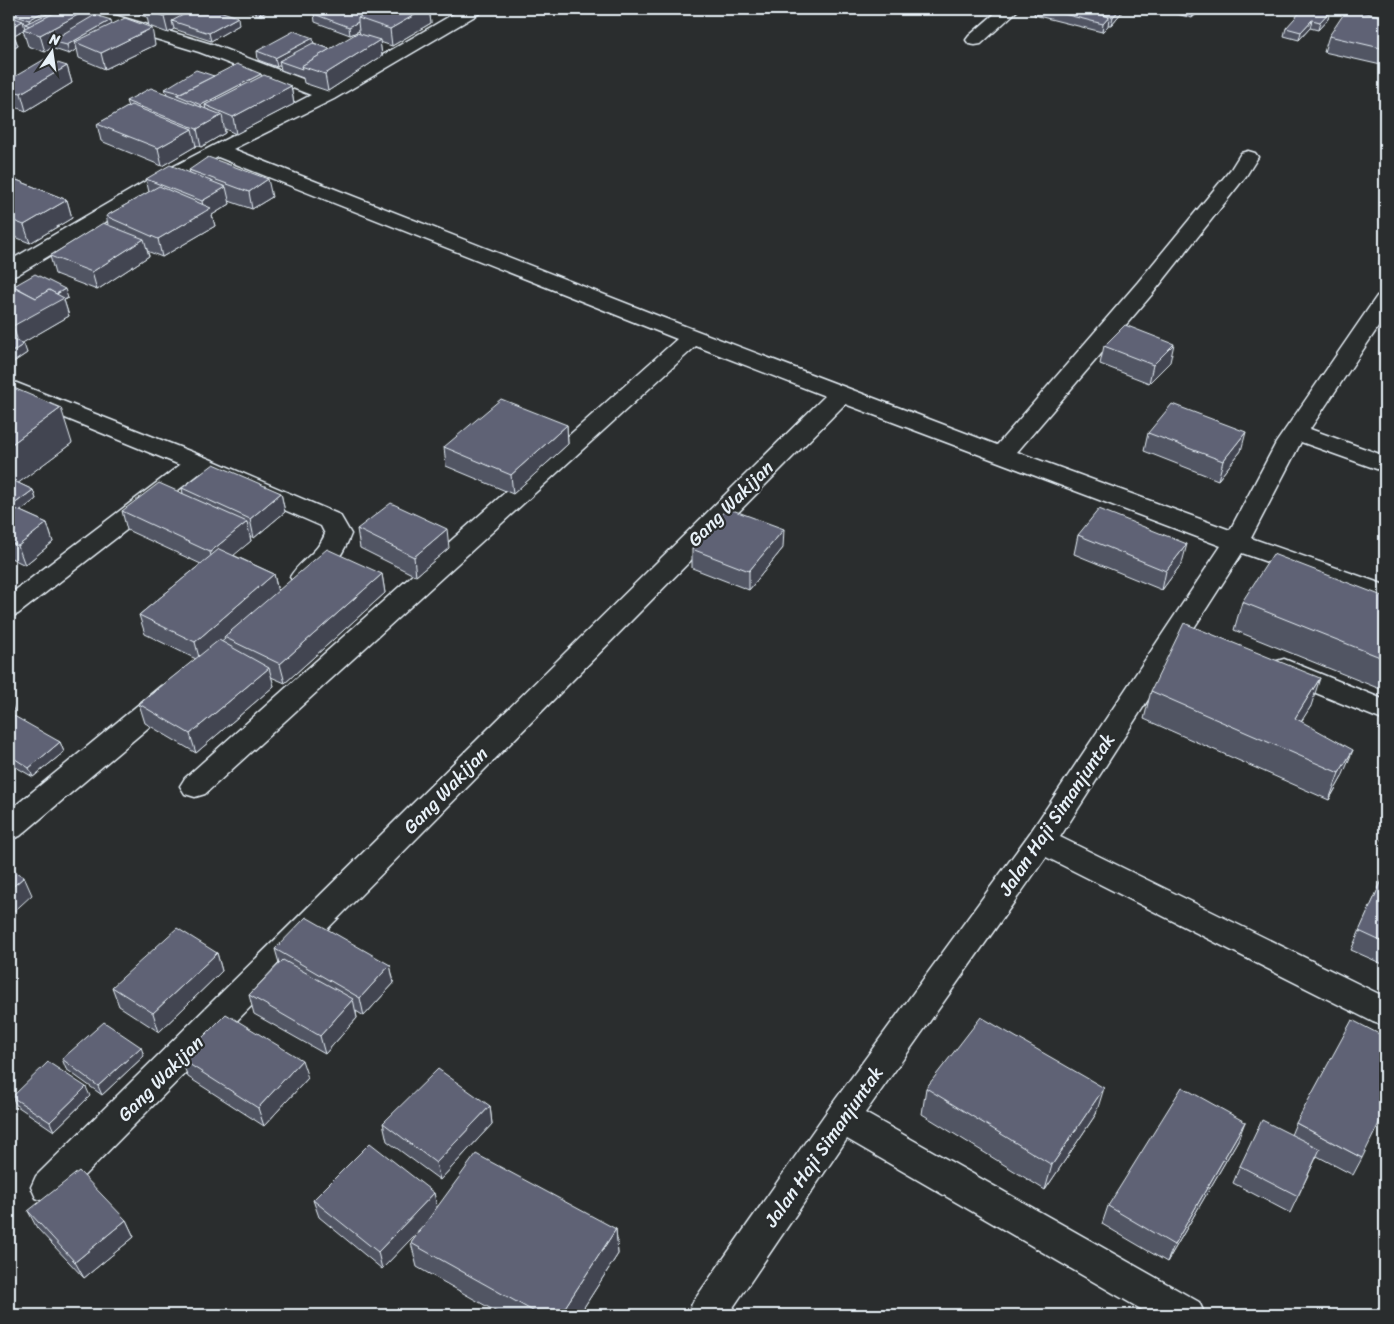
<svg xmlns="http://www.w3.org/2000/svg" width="1394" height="1324" font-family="Sriracha,sans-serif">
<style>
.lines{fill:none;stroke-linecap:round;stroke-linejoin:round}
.minor-casing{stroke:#e8f1f8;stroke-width:3}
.minor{fill:#2a2d2e;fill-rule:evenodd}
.wall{fill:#515464;stroke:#e8f1f8}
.shaded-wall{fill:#424551;stroke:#e8f1f8}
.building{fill:#5e6274;stroke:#e8f1f8}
.labels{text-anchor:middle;stroke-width:4.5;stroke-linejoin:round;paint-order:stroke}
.street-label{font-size:19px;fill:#e8f1f8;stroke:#2a2d2e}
</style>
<rect width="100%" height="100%" fill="#2a2d2e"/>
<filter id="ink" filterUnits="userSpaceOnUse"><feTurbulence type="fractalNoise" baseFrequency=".02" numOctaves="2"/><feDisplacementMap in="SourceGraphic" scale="10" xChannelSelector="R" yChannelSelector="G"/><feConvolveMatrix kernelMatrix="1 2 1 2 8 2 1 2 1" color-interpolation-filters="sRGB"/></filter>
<g filter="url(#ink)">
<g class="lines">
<defs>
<g id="minor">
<path d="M 67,9 L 94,9 L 211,44 L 326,88 L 462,9 L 483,9 L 480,13 L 334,99 L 233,149 L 661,317 L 997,445 L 1138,282 L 1231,169 L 1241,153 L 1248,151 L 1255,153 L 1258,157 L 1246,176 L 1154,292 L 1017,452 L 1230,530 L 1276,443 L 1377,296 L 1385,294 L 1385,317 L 1310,429 L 1385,456 L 1385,472 L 1301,442 L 1251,538 L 1385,585 L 1385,604 L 1242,553 L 1060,837 L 1385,997 L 1385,1026 L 1373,1022 L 1046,857 L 865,1113 L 1199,1302 L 1205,1315 L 1151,1315 L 847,1139 L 728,1315 L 687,1315 L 693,1302 L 830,1107 L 1030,833 L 1221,546 L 845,404 L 62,1198 L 49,1203 L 36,1198 L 31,1187 L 36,1176 L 825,396 L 696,346 L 205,794 L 195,797 L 185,794 L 180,786 L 185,778 L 677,339 L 218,157 L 167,185 L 17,275 L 9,276 L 9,261 L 153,177 L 311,95 L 199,52 L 70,13 Z"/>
<path d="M 1000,9 L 1019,9 L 981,44 L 975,45 L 969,44 L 966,40 L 969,36 Z"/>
<path d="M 9,380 L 207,458 L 340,515 L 351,534 C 343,556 320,591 294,583 L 290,577 C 300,560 318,553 325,534 L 321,526 L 200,473 L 18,614 L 9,617 L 9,595 L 180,465 L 9,395 Z"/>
<path d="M 1284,659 L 1385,700 L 1385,721 L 1274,676 L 1270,669 L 1274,662 Z"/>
<path d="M 171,683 L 181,686 L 185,693 L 181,700 L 20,836 L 9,840 L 9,811 L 161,686 Z"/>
</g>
</defs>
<use href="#minor" class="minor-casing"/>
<use href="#minor" class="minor"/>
</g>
<g class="wall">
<path d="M 9,9 L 53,12 L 98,9 L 100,17 L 112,24 L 155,45 L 105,69 L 79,58 L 77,49 L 69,54 L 54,49 L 53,47 L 45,52 L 28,46 L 23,30 L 12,36 L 15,38 L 18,46 L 9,51 Z"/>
<path d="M 115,9 L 131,9 L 126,12 Z"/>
<path d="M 138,9 L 213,9 L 239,25 L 211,41 L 174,29 L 168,33 L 149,26 L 147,17 L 140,15 Z"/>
<path d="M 242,9 L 270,9 L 261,15 Z"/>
<path d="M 324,9 L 429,9 L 431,23 L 392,46 L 380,42 L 382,56 L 328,91 L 304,83 L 303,78 L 281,70 L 280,65 L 277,67 L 258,60 L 257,51 L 314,43 L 330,49 L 360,34 L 359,31 L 350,35 L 315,22 L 314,14 Z"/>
<path d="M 1035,9 L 1123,9 L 1122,12 L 1111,25 L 1108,25 L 1102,32 L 1034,15 Z"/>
<path d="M 1158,9 L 1202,9 L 1192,18 Z"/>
<path d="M 1330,11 L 1328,19 L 1318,30 L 1310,28 L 1299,40 L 1284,36 L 1286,28 Z"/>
<path d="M 1385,17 L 1385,58 L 1381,65 L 1324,52 L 1329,36 Z"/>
<path d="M 67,66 L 72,83 L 26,111 L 9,105 L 9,77 L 13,78 Z"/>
<path d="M 261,74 L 261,76 L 291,86 L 294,104 L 236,134 L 225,129 L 225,133 L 201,147 L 195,145 L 196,146 L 162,166 L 101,141 L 97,124 L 128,107 L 126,101 L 167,94 L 165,89 L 214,76 Z"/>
<path d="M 1385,137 L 1385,156 L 1380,155 Z"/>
<path d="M 189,170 L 272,197 L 252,209 L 229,201 L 230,204 L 212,215 L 215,226 L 162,257 L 147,251 L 149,256 L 97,290 L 55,274 L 50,256 L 108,224 L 106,216 L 149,192 L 146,179 L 190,173 Z"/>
<path d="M 9,177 L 67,200 L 72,218 L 30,243 L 10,235 L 11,238 L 9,239 Z"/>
<path d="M 9,284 L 14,286 L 68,298 L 64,300 L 69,316 L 22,343 L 27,353 L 9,365 Z"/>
<path d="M 1104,346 L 1170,362 L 1149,383 L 1100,364 Z"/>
<path d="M 9,386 L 72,443 L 18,483 L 33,490 L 36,499 L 20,511 L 47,523 L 53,542 L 25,565 L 9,557 Z"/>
<path d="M 567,425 L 568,444 L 513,494 L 446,466 L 444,447 Z"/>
<path d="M 1148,433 L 1241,451 L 1218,480 L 1144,451 Z"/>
<path d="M 182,488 L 281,493 L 285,512 L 254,538 L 250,536 L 251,541 L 233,555 L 274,574 L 278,591 L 382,574 L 385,593 L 285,683 L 271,677 L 274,686 L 196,753 L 145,723 L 139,704 L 196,659 L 145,634 L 139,615 L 201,564 L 127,530 L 122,511 L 183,494 Z"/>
<path d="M 357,529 L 449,548 L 416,576 L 360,548 Z"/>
<path d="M 1078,535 L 1182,563 L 1162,590 L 1074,554 Z"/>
<path d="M 783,548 L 749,590 L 692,568 L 692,549 Z"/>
<path d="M 1385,597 L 1385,691 L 1234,630 L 1242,602 Z"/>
<path d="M 1151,691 L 1311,706 L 1301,721 L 1342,777 L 1329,800 L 1144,719 Z"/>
<path d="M 9,720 L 60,742 L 64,752 L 33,777 L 9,763 Z"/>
<path d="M 1385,833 L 1385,842 L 1382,840 Z"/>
<path d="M 1385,874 L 1385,965 L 1351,950 Z"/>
<path d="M 275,949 L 390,965 L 394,983 L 364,1016 L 356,1011 L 357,1018 L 325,1054 L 254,1014 L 249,995 L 279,963 Z"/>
<path d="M 217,953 L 222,971 L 159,1032 L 119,1006 L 112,987 Z"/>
<path d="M 144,1056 L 102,1095 L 66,1069 L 62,1059 Z"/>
<path d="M 181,1059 L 308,1078 L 264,1126 L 188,1077 Z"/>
<path d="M 926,1088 L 1096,1114 L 1045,1190 L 922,1114 Z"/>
<path d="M 90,1096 L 54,1131 L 17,1106 L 12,1097 Z"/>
<path d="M 490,1106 L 492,1124 L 440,1180 L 387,1141 L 383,1123 Z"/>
<path d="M 1296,1123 L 1362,1158 L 1353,1175 L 1317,1156 L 1290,1213 L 1233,1183 L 1240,1166 L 1291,1135 Z"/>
<path d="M 1238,1140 L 1167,1262 L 1102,1224 L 1108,1206 Z"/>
<path d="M 434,1193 L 437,1208 L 616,1229 L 618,1254 L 579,1315 L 502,1315 L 417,1267 L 411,1243 L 425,1224 L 382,1269 L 319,1217 L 313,1200 Z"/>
<path d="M 28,1211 L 126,1220 L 134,1237 L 84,1278 L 37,1228 Z"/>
</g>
<g class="shaded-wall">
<path d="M 9,9 L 28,9 L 12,15 L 12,17 L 9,19 Z"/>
<path d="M 48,9 L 52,9 L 53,15 L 30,26 L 29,20 Z"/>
<path d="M 89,9 L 98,9 L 101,21 L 51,41 L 53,47 L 45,52 L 40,35 Z"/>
<path d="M 125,9 L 131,9 L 126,12 Z"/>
<path d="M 162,9 L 211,9 L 172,21 L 174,29 L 168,33 Z"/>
<path d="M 260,9 L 270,9 L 261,15 Z"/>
<path d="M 425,9 L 429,9 L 431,23 L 392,46 L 390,29 Z"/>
<path d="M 1120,9 L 1123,9 L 1122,12 L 1111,25 L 1113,17 Z"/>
<path d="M 1194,9 L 1202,9 L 1192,18 Z"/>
<path d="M 1330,11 L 1328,19 L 1318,30 L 1320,22 Z"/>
<path d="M 238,17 L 239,25 L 211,41 L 209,33 Z"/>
<path d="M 1109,17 L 1108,26 L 1102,32 L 1103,24 Z"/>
<path d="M 111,20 L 113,28 L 75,42 L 77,49 L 69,54 L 67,45 Z"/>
<path d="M 1312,20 L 1310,28 L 1299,40 L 1301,32 Z"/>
<path d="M 23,21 L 25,29 L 9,38 L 9,28 Z"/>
<path d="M 358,22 L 359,31 L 350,35 L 349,27 Z"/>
<path d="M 152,28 L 155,45 L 105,69 L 101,53 Z"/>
<path d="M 15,38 L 18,46 L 9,51 L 9,41 Z"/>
<path d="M 313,38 L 314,46 L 279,61 L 280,65 L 277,67 L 275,58 Z"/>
<path d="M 380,40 L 382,56 L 328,91 L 325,74 Z"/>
<path d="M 1385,50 L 1385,58 L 1381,65 Z"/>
<path d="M 67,66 L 72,83 L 26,111 L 21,93 Z"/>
<path d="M 261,74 L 264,91 L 205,105 L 208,120 L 204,122 L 201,105 Z"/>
<path d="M 291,86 L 294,104 L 236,134 L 233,117 Z"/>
<path d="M 222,115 L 225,133 L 201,147 L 197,129 Z"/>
<path d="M 192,129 L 196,146 L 162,166 L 158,148 Z"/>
<path d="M 268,179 L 272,197 L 252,209 L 249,192 Z"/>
<path d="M 226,187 L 230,204 L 212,215 L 215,226 L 162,257 L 158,239 L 204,212 L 202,201 Z"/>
<path d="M 67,200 L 72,218 L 30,243 L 24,225 Z"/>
<path d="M 9,231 L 11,238 L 9,239 Z"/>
<path d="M 144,239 L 149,256 L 97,290 L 92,272 Z"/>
<path d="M 65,289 L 68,298 L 64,300 L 69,316 L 19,345 L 13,326 L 42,303 Z"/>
<path d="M 24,344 L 27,353 L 9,365 L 9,354 Z"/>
<path d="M 1174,344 L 1170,362 L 1149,383 L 1153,365 Z"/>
<path d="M 61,408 L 72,443 L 9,490 L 9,446 Z"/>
<path d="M 567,425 L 568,444 L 513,494 L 511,475 Z"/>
<path d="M 1246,432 L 1241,451 L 1218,480 L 1223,461 Z"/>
<path d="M 33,490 L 36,499 L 9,520 L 9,508 Z"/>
<path d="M 281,493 L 285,512 L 254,538 L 250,519 Z"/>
<path d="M 247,522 L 251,541 L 215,571 L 210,552 Z"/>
<path d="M 47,523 L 53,542 L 25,565 L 18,546 Z"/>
<path d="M 447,529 L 449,548 L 416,576 L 414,557 Z"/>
<path d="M 784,529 L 783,548 L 749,590 L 749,571 Z"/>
<path d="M 1187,544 L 1182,563 L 1162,590 L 1166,571 Z"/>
<path d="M 274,574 L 278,593 L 224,637 L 225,639 L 200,661 L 195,642 Z"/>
<path d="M 382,574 L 385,593 L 285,683 L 280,664 Z"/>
<path d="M 269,668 L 274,686 L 196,753 L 190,734 Z"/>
<path d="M 1320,678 L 1311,706 L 1286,746 L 1295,718 Z"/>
<path d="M 9,698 L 14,711 L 9,715 Z"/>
<path d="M 60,742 L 64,752 L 33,777 L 29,768 Z"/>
<path d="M 1353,750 L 1342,777 L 1329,800 L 1339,773 Z"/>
<path d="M 24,877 L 32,895 L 9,916 L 9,890 Z"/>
<path d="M 217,953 L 222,971 L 159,1032 L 153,1013 Z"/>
<path d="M 390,965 L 394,983 L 364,1016 L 360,998 Z"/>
<path d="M 353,999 L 357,1018 L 325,1054 L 320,1036 Z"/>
<path d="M 141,1047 L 144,1056 L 102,1095 L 98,1086 Z"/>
<path d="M 302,1060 L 308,1078 L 264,1126 L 258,1108 Z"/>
<path d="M 86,1087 L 90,1096 L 54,1131 L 50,1122 Z"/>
<path d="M 1104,1088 L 1096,1114 L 1045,1190 L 1052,1165 Z"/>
<path d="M 490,1106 L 492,1124 L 440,1180 L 436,1163 Z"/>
<path d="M 1245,1122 L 1238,1140 L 1167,1262 L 1174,1245 Z"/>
<path d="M 434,1193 L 438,1211 L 382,1269 L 378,1252 Z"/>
<path d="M 126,1220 L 134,1237 L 84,1278 L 75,1262 Z"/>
<path d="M 616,1229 L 618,1254 L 579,1315 L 560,1315 Z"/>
</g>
<g class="building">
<path d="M 23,9 L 48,9 L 29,20 L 12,15 Z"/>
<path d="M 59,9 L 62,9 L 30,26 L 25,24 Z"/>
<path d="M 62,9 L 89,9 L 40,35 L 23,29 Z"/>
<path d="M 148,9 L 178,9 L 164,16 L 146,10 Z"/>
<path d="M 194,9 L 213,9 L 238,17 L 209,33 L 172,21 Z"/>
<path d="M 324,9 L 354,9 L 367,13 L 358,18 L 358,22 L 349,27 L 314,14 Z"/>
<path d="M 375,9 L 425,9 L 390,29 L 358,18 Z"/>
<path d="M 1044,9 L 1120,9 L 1113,17 L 1099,14 L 1109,17 L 1103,24 Z"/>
<path d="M 1303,9 L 1323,9 L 1330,11 L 1320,22 L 1312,20 L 1301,32 L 1286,28 Z"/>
<path d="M 1347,9 L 1385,17 L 1385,49 L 1329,36 Z"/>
<path d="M 95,15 L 111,20 L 67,45 L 51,41 Z"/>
<path d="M 9,16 L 23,21 L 9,28 Z"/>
<path d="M 125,18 L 152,28 L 101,53 L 75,42 Z"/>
<path d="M 294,31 L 313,38 L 275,58 L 257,51 Z"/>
<path d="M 357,33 L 380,40 L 325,74 L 301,66 Z"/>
<path d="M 9,35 L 15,38 L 9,41 Z"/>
<path d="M 313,43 L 330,49 L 301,66 L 302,69 L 279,61 Z"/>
<path d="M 45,59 L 67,66 L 21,93 L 9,90 L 9,80 Z"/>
<path d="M 237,64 L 261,74 L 201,105 L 177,95 Z"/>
<path d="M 196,70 L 214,76 L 180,93 L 165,89 Z"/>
<path d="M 264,75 L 291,86 L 233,117 L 205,105 Z"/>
<path d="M 151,88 L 222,115 L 197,129 L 126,101 Z"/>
<path d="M 131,105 L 192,129 L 158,148 L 97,124 Z"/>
<path d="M 208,157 L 268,179 L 249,192 L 189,170 Z"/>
<path d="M 170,165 L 226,187 L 202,201 L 146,179 Z"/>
<path d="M 9,177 L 67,200 L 24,225 L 9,219 Z"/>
<path d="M 159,186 L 211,208 L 158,239 L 106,216 Z"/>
<path d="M 103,223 L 144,239 L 92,272 L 50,256 Z"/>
<path d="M 35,274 L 65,289 L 56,294 L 49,290 L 36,298 L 14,286 Z"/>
<path d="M 9,284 L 36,298 L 49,290 L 64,298 L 13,326 L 9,324 Z"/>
<path d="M 1125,325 L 1174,344 L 1153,365 L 1104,346 Z"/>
<path d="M 9,338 L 24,344 L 9,354 Z"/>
<path d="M 9,386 L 61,408 L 9,446 Z"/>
<path d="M 501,399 L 567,425 L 511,475 L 444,447 Z"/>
<path d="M 1172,404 L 1246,432 L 1223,461 L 1148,433 Z"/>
<path d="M 214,464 L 281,493 L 250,519 L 182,488 Z"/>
<path d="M 14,481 L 33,490 L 10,507 L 9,506 L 9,485 Z"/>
<path d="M 159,483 L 247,522 L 210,552 L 122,511 Z"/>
<path d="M 391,503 L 447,529 L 414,557 L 357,529 Z"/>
<path d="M 9,506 L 47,523 L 18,546 L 9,542 Z"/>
<path d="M 727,508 L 784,529 L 749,571 L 692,549 Z"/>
<path d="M 1099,509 L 1187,544 L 1166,571 L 1078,535 Z"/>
<path d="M 219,549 L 274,574 L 195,642 L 139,615 Z"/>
<path d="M 327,549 L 382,574 L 280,664 L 224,637 Z"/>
<path d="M 1273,554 L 1385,597 L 1385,659 L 1242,602 Z"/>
<path d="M 1184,623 L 1320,678 L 1295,718 L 1353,750 L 1339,773 L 1151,691 Z"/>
<path d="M 219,640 L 269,668 L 190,734 L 139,704 Z"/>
<path d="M 14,716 L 60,742 L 29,768 L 9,755 L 9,720 Z"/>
<path d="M 9,868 L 24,877 L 9,890 Z"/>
<path d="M 1385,874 L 1385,943 L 1359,931 Z"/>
<path d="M 306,917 L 390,965 L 360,998 L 275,949 Z"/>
<path d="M 177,928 L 217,953 L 153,1013 L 112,987 Z"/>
<path d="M 283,960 L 353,999 L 320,1036 L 249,995 Z"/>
<path d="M 226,1014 L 302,1060 L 258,1108 L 181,1059 Z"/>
<path d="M 981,1017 L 1104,1088 L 1052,1165 L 926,1088 Z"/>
<path d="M 1352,1020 L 1385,1037 L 1385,1111 L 1362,1158 L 1296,1123 Z"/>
<path d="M 104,1022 L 141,1047 L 98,1086 L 62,1059 Z"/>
<path d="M 48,1062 L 86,1087 L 50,1122 L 12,1097 Z"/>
<path d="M 438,1069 L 490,1106 L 436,1163 L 383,1123 Z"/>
<path d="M 1182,1087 L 1245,1122 L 1174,1245 L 1108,1206 Z"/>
<path d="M 1262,1120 L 1320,1149 L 1298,1196 L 1240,1166 Z"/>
<path d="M 370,1143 L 434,1193 L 378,1252 L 313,1200 Z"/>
<path d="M 476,1154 L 616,1229 L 560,1315 L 540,1315 L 411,1243 Z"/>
<path d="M 79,1171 L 126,1220 L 75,1262 L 28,1211 Z"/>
<path d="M 1385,1300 L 1385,1315 L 1375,1315 Z"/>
</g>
</g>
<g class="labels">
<g class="street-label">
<text transform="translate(730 503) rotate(-45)" y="7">Gang Wakijan</text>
<text transform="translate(445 790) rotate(-46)" y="7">Gang Wakijan</text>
<text transform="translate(1056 814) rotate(-56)" y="7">Jalan Haji Simanjuntak</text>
<text transform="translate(160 1078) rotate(-45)" y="7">Gang Wakijan</text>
<text transform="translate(823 1146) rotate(-55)" y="7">Jalan Haji Simanjuntak</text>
</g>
</g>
<rect width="1394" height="1324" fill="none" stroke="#2a2d2e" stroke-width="30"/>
<rect x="15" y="15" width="1364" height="1294" fill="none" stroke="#e8f1f8" stroke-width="2" filter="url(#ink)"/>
<g transform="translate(52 52) rotate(13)" stroke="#2a2d2e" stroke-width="4" paint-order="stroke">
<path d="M0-4L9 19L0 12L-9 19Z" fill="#e8f1f8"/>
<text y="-8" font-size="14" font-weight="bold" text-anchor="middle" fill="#e8f1f8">N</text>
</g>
</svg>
